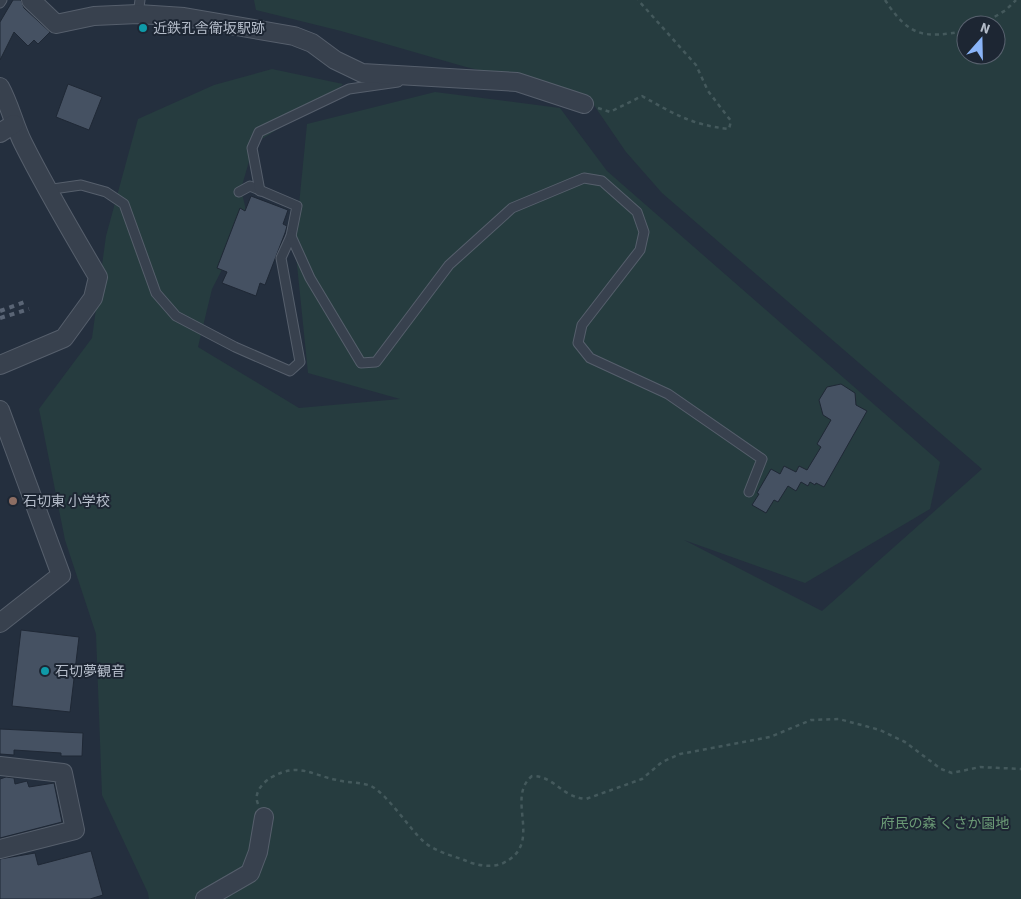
<svg xmlns="http://www.w3.org/2000/svg" width="1021" height="899" font-family="'Source Sans 3','Noto Sans JP',sans-serif">
<style>
.green{fill:#263c3f;fill-rule:evenodd}
.building{fill:#455162;stroke:#1f2835}
.lines{fill:none;stroke-linecap:round;stroke-linejoin:round}
.lane-casing{stroke:#565f6c;stroke-width:11}
.street-casing{stroke:#565f6c;stroke-width:20}
.path{stroke:#44595c;stroke-width:2.5;stroke-dasharray:4 4;stroke-linecap:butt}
.lane{stroke:#38414e;stroke-width:9}
.street{stroke:#38414e;stroke-width:18}
.rail{stroke:#5a6575;stroke-width:4;stroke-dasharray:5 5;stroke-linecap:butt}
.culture-dot{fill:#0f9aa8;stroke:#1d2633;stroke-width:2}
.education-dot{fill:#8d6e63;stroke:#1d2633;stroke-width:2}
.labels{text-anchor:middle;stroke-width:4;stroke-linejoin:round;paint-order:stroke}
.poi-label{font-size:14px;fill:#b4bcc9;stroke:#1d2633;text-anchor:start}
.park-label{font-size:14px;fill:#6b9a76;stroke:#1d2633}
</style>
<rect width="100%" height="100%" fill="#242f3e"/>
<path class="green" d="M 254,0 L 1021,0 L 1021,899 L 149,899 L 148,893 L 102,795 L 96,634 L 65,540 L 39,409 L 92,338 L 106,236 L 138,119 L 214,85 L 272,69 L 343,84 L 332,95 L 254,144 L 241,189 L 248,219 L 212,289 L 198,347 L 299,408 L 400,399 L 308,373 L 295,245 L 307,124 L 435,92 L 560,108 L 607,171 L 940,462 L 930,509 L 805,583 L 684,540 L 822,611 L 982,469 L 662,193 L 626,152 L 587,95 L 466,67 L 341,31 L 256,10 ZM 966,25 L 996,25 L 996,55 L 966,55 Z"/>
<g class="building">
<path d="M 13,0 L 21,0 L 24,8 L 50,32 L 38,44 L 34,40 L 28,46 L 14,32 L 0,60 L 0,22 Z"/>
<path d="M 68,84 L 102,97 L 89,130 L 56,117 Z"/>
<path d="M 251,196 L 288,210 L 283,224 L 287,226 L 285,233 L 265,285 L 260,283 L 256,296 L 222,283 L 227,272 L 217,268 L 240,208 L 245,211 Z"/>
<path d="M 841,384 L 855,393 L 856,405 L 867,411 L 824,487 L 816,483 L 815,485 L 810,482 L 808,486 L 801,482 L 796,491 L 788,486 L 778,502 L 774,500 L 766,513 L 752,505 L 759,494 L 757,493 L 771,469 L 780,474 L 784,466 L 796,472 L 799,466 L 807,470 L 821,447 L 817,444 L 831,420 L 823,415 L 819,400 L 827,387 Z"/>
<path d="M 21,630 L 79,637 L 70,712 L 12,706 Z"/>
<path d="M 0,729 L 83,733 L 82,756 L 61,756 L 61,753 L 14,750 L 14,755 L 0,754 Z"/>
<path d="M 6,777 L 14,778 L 15,784 L 27,781 L 29,787 L 54,783 L 62,822 L 0,838 L 0,779 Z"/>
<path d="M 91,851 L 103,895 L 90,899 L 0,899 L 0,859 L 35,853 L 38,865 Z"/>
</g>
<g class="lines">
<defs>
<g id="lane">
<path d="M 0,3 L 2,0"/>
<path d="M 138,14 L 140,0"/>
<path d="M 46,190 L 81,185 L 106,192 L 124,204 L 156,293 L 176,316 L 235,347 L 290,371 L 300,362 L 281,258 L 291,236 L 297,206 L 250,186 L 239,192"/>
<path d="M 260,191 L 252,148 L 259,132 L 349,89 L 398,82"/>
<path d="M 291,236 L 310,278 L 361,363 L 376,362 L 449,265 L 512,208 L 584,178 L 602,181 L 637,212 L 644,232 L 640,250 L 582,325 L 578,343 L 590,358 L 668,394 L 762,459 L 749,492"/>
</g>
<g id="street">
<path d="M 31,0 L 56,24 L 94,16 L 138,14 L 184,17 L 294,36 L 312,43 L 335,60 L 362,73 L 517,82 L 584,104"/>
<path d="M 0,87 C 10,105 14,125 23,143 C 46,189 72,233 98,277 L 93,298 L 64,338 L 0,365"/>
<path d="M 0,133 L 14,124"/>
<path d="M 0,410 L 61,575 L 0,623"/>
<path d="M 0,766 L 63,773 L 75,830 L 0,849"/>
<path d="M 205,899 L 250,873 L 258,852 L 264,817"/>
</g>
</defs>
<use href="#lane" class="lane-casing"/>
<use href="#street" class="street-casing"/>
<g class="path">
<path d="M 885,0 C 910,38 924,38 966,31"/>
<path d="M 981,25 L 1006,10 L 1016,0"/>
<path d="M 598,108 L 610,112 L 642,96 C 674,114 692,125 729,129 L 731,121 L 708,91 L 696,65 L 638,0"/>
<path d="M 258,804 C 253,793 263,782 272,777 C 299,762 311,775 337,780 C 348,783 361,782 371,786 C 388,795 408,827 423,841 C 434,851 450,855 464,860 C 475,865 490,868 501,864 C 546,845 504,799 532,776 C 555,776 561,797 586,799 L 642,779 L 662,762 L 680,754 L 770,737 L 811,720 L 839,719 L 880,730 L 905,742 L 941,769 L 952,773 L 980,767 L 1021,769"/>
</g>
<use href="#lane" class="lane"/>
<use href="#street" class="street"/>
<g class="rail">
<path d="M 0,311 L 27,301"/>
<path d="M 0,318 L 29,309"/>
</g>
</g>
<g class="culture-dot">
<circle cx="143" cy="28" r="5"/>
<circle cx="45" cy="671" r="5"/>
</g>
<circle class="education-dot" cx="13" cy="501" r="5"/>
<g class="labels">
<g class="poi-label">
<text x="153" y="33">近鉄孔舎衛坂駅跡</text>
<text x="23" y="506">石切東 小学校</text>
<text x="55" y="676">石切夢観音</text>
</g>
<g class="park-label">
<text x="945" y="828">府民の森 くさか園地</text>
</g>
</g>
<g transform="translate(981 40) rotate(20)"><circle r="24" fill="#1d2633" stroke="#59626f"/>
<path d="M0-4L9 19L0 12L-9 19Z" fill="#8ab4f8"/>
<text y="-8" font-size="14" font-weight="bold" text-anchor="middle" fill="#b4bcc9">N</text>
</g>
</svg>
